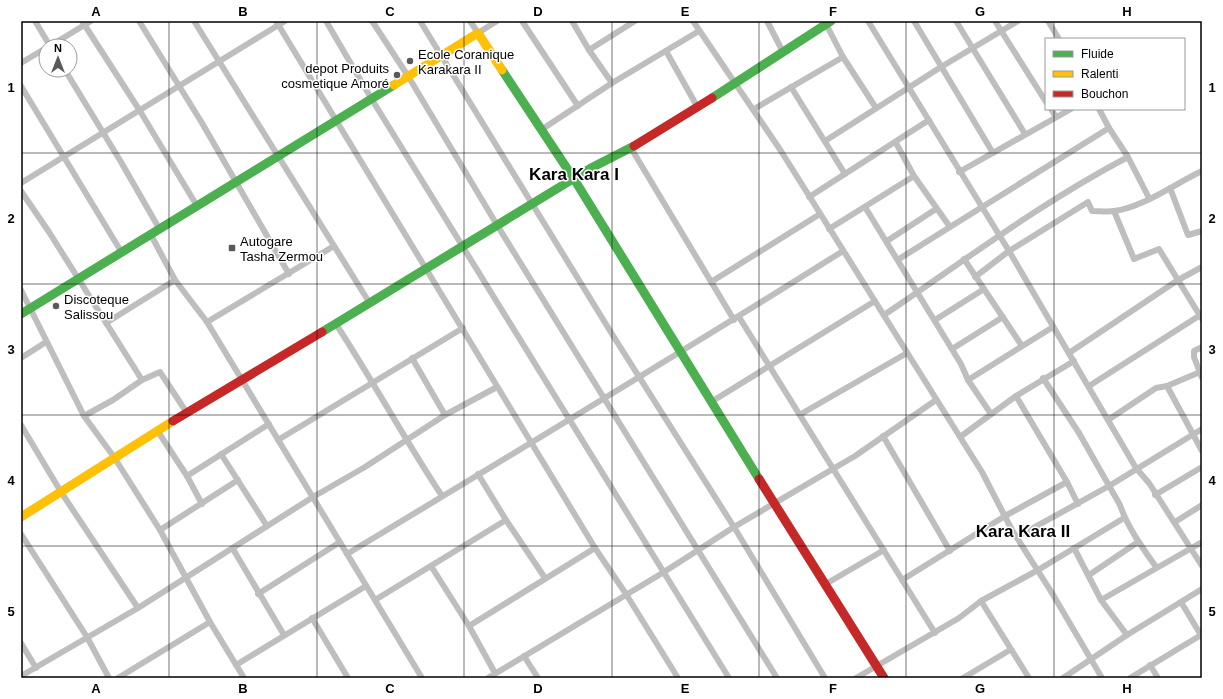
<svg xmlns="http://www.w3.org/2000/svg" width="1223" height="699" font-family="Helvetica,sans-serif">
<style>
.lines{fill:none;stroke-linecap:round;stroke-linejoin:round}
.street{stroke:#bebebe;stroke-width:6}
.fast{stroke:#4caf50;stroke-width:9}
.slow{stroke:#ffc107;stroke-width:9}
.jam{stroke:#c62828;stroke-width:9}
.grid{fill:none;stroke:#000;stroke-width:1;stroke-opacity:0.55}
.poi-dot{fill:#595959;stroke:#fff;stroke-width:1.5}
.labels{text-anchor:middle;stroke-width:3;stroke-linejoin:round;paint-order:stroke}
.poi-label{font-size:13px;fill:#000;stroke:#fff;text-anchor:start}
.district-label{font-size:17px;font-weight:bold;fill:#000;stroke:#fff}
.neatline{fill:none;stroke:#000;stroke-width:1.5}
.grid-label{font-size:13px;text-anchor:middle;font-weight:bold;fill:#000}
</style>
<rect width="100%" height="100%" fill="#fff"/>
<g class="lines">
<g class="street">
<path d="M 35,21 L 50,46"/>
<path d="M 82,21 L 140,111 L 197,206"/>
<path d="M 139,21 L 202,123 L 289,274"/>
<path d="M 194,21 L 369,302"/>
<path d="M 276,21 L 595,548 L 626,594 L 678,678"/>
<path d="M 326,21 L 371,98 L 729,678"/>
<path d="M 372,21 L 408,76 L 497,225 L 777,678"/>
<path d="M 420,21 L 612,334 L 734,527 L 825,678"/>
<path d="M 470,21 L 478,33 L 497,21"/>
<path d="M 522,21 L 578,106"/>
<path d="M 572,21 L 589,50 L 612,83"/>
<path d="M 693,21 L 781,151 L 960,437 L 982,472 L 1012,530 L 1052,593 L 1102,678"/>
<path d="M 767,21 L 783,52"/>
<path d="M 868,21 L 1009,251 L 1136,468 L 1149,483 L 1202,566"/>
<path d="M 914,21 L 993,153"/>
<path d="M 956,21 L 1025,134"/>
<path d="M 995,21 L 1046,102"/>
<path d="M 1048,21 L 1059,39"/>
<path d="M 826,24 L 843,57 L 876,108"/>
<path d="M 50,46 L 91,21"/>
<path d="M 589,50 L 635,21"/>
<path d="M 666,51 L 698,108"/>
<path d="M 21,63 L 46,48"/>
<path d="M 65,70 L 121,162 L 160,230"/>
<path d="M 21,86 L 122,253"/>
<path d="M 791,87 L 845,174"/>
<path d="M 754,109 L 843,57"/>
<path d="M 1051,109 L 1056,117"/>
<path d="M 541,130 L 612,83 L 699,31"/>
<path d="M 825,141 L 941,67 L 1018,21"/>
<path d="M 896,143 L 914,176 L 950,227 L 1109,128 L 1099,109"/>
<path d="M 631,148 L 734,320"/>
<path d="M 1128,157 L 1149,198"/>
<path d="M 959,172 L 1071,109"/>
<path d="M 21,183 L 285,21"/>
<path d="M 1170,188 L 1188,235 L 1202,231"/>
<path d="M 21,191 L 49,232 L 142,380"/>
<path d="M 809,197 L 929,120"/>
<path d="M 865,207 L 961,364 L 968,380 L 991,414"/>
<path d="M 1114,211 L 1134,259 L 1159,249 L 1178,280 L 1202,267"/>
<path d="M 829,229 L 914,176"/>
<path d="M 151,235 L 175,280 L 207,322 L 422,678"/>
<path d="M 887,241 L 936,209"/>
<path d="M 899,259 L 950,227"/>
<path d="M 964,259 L 1022,346"/>
<path d="M 975,277 L 1009,251 L 1088,202 L 1092,211 C 1099,211 1107,212 1114,211 C 1142,208 1176,183 1202,171"/>
<path d="M 711,282 L 820,214"/>
<path d="M 21,290 L 84,416 L 114,457 L 160,530 L 210,622 L 244,678"/>
<path d="M 884,315 C 964,261 1042,202 1128,157 L 1109,128"/>
<path d="M 739,317 L 935,633"/>
<path d="M 935,320 L 984,289"/>
<path d="M 207,322 L 334,246"/>
<path d="M 106,323 L 175,280"/>
<path d="M 336,324 C 373,381 405,440 442,496"/>
<path d="M 1202,347 L 1194,351 L 1194,357 L 1202,378"/>
<path d="M 952,349 L 1003,317"/>
<path d="M 1069,353 L 1178,280 L 1202,319"/>
<path d="M 21,358 L 46,342"/>
<path d="M 412,358 L 445,415"/>
<path d="M 1043,378 L 1079,433 L 1120,505 C 1128,528 1142,547 1156,567"/>
<path d="M 968,380 L 1053,327"/>
<path d="M 1089,386 L 1202,314"/>
<path d="M 1167,386 L 1200,372"/>
<path d="M 1016,396 L 1067,482"/>
<path d="M 711,402 L 875,301"/>
<path d="M 801,414 L 907,353"/>
<path d="M 84,416 L 113,400 L 142,380 L 160,372 L 187,413"/>
<path d="M 1108,420 L 1156,388 L 1167,386 L 1202,451"/>
<path d="M 21,425 L 61,492 L 138,608"/>
<path d="M 157,430 L 187,476 L 202,504"/>
<path d="M 883,436 L 950,551"/>
<path d="M 960,437 L 1016,396 L 1074,361"/>
<path d="M 278,440 L 463,328"/>
<path d="M 221,454 L 267,526"/>
<path d="M 478,474 L 506,520 L 545,578"/>
<path d="M 187,476 L 269,424"/>
<path d="M 1155,495 L 1202,467"/>
<path d="M 1175,522 L 1202,505"/>
<path d="M 160,530 L 238,480"/>
<path d="M 21,534 L 87,637 L 109,678"/>
<path d="M 1017,537 L 1109,486 L 1202,429"/>
<path d="M 1074,548 L 1101,600 L 1127,635"/>
<path d="M 233,549 L 284,635"/>
<path d="M 347,554 C 513,454 679,354 843,251"/>
<path d="M 431,566 L 469,626 L 495,673"/>
<path d="M 1089,575 L 1138,542"/>
<path d="M 902,580 L 1005,516 L 1067,482 L 1078,504"/>
<path d="M 824,585 L 884,550"/>
<path d="M 258,594 L 340,542"/>
<path d="M 375,600 L 506,520"/>
<path d="M 1101,600 L 1202,542"/>
<path d="M 981,601 L 1029,678"/>
<path d="M 1181,602 L 1202,637"/>
<path d="M 312,618 L 348,678"/>
<path d="M 469,626 L 595,548"/>
<path d="M 21,643 L 36,668"/>
<path d="M 524,656 L 538,678"/>
<path d="M 236,665 L 366,586"/>
<path d="M 1150,665 L 1158,678"/>
<path d="M 21,676 L 138,608 L 313,497 L 365,467 L 445,415 L 497,387"/>
<path d="M 118,678 L 210,622"/>
<path d="M 488,678 L 664,572 L 734,527 L 855,456 L 936,400"/>
<path d="M 856,678 L 959,618 L 981,601 L 1038,570 L 1124,518"/>
<path d="M 963,678 L 1010,650"/>
<path d="M 1063,678 L 1127,635 L 1202,589"/>
<path d="M 1130,678 L 1201,635"/>
</g>
<g class="fast">
<path d="M 502,70 L 574,179 L 759,479"/>
<path d="M 712,98 L 831,21"/>
<path d="M 21,314 L 394,85"/>
<path d="M 322,332 L 591,168 L 634,146"/>
</g>
<g class="slow">
<path d="M 394,85 L 478,33 L 502,70"/>
<path d="M 21,517 L 173,421"/>
</g>
<g class="jam">
<path d="M 634,146 L 712,98"/>
<path d="M 173,421 L 322,332"/>
<path d="M 759,479 L 884,678"/>
</g>
</g>
<path class="grid" d="M 169,21 L 169,678M 317,21 L 317,678M 464,21 L 464,678M 612,21 L 612,678M 759,21 L 759,678M 906,21 L 906,678M 1054,21 L 1054,39M 1054,109 L 1054,678M 21,153 L 1202,153M 21,284 L 1202,284M 21,415 L 1202,415M 21,546 L 1202,546"/>
<g class="poi-dot">
<circle cx="410" cy="61" r="4"/>
<circle cx="397" cy="75" r="4"/>
<rect x="228" y="244" width="8" height="8" rx="2"/>
<circle cx="56" cy="306" r="4"/>
</g>
<g class="labels">
<g class="poi-label">
<text x="418" y="59">Ecole Coranique<tspan x="418" dy="15">Karakara II</tspan></text>
<text x="389" y="73" text-anchor="end">depot Produits<tspan x="389" dy="15">cosmetique Amoré</tspan></text>
<text x="240" y="246">Autogare<tspan x="240" dy="15">Tasha Zermou</tspan></text>
<text x="64" y="304">Discoteque<tspan x="64" dy="15">Salissou</tspan></text>
</g>
<g class="district-label">
<text x="574" y="180">Kara Kara I</text>
<text x="1023" y="537">Kara Kara II</text>
</g>
</g>
<rect width="1223" height="699" fill="none" stroke="#ffffff" stroke-width="44"/>
<rect x="1045" y="38" width="140" height="72" fill="#ffffff" stroke="#999999"/>
<rect x="1053" y="51" width="20" height="6" fill="#4caf50" stroke="#999999"/>
<text x="1081" y="58" font-size="12" fill="#000000">Fluide</text>
<rect x="1053" y="71" width="20" height="6" fill="#ffc107" stroke="#999999"/>
<text x="1081" y="78" font-size="12" fill="#000000">Ralenti</text>
<rect x="1053" y="91" width="20" height="6" fill="#c62828" stroke="#999999"/>
<text x="1081" y="98" font-size="12" fill="#000000">Bouchon</text>
<g transform="translate(58 58)"><circle r="19" fill="#ffffff" stroke="#999999"/>
<path d="M0-3L7 15L0 10L-7 15Z" fill="#595959"/>
<text y="-6" font-size="11" font-weight="bold" text-anchor="middle" fill="#000000">N</text>
</g>
<rect x="22" y="22" width="1179" height="655" class="neatline"/>
<g class="grid-label">
<text x="96" y="16">A</text>
<text x="243" y="16">B</text>
<text x="390" y="16">C</text>
<text x="538" y="16">D</text>
<text x="685" y="16">E</text>
<text x="833" y="16">F</text>
<text x="980" y="16">G</text>
<text x="1127" y="16">H</text>
<text x="11" y="92">1</text>
<text x="1212" y="92">1</text>
<text x="11" y="223">2</text>
<text x="1212" y="223">2</text>
<text x="11" y="354">3</text>
<text x="1212" y="354">3</text>
<text x="11" y="485">4</text>
<text x="1212" y="485">4</text>
<text x="11" y="616">5</text>
<text x="1212" y="616">5</text>
<text x="96" y="693">A</text>
<text x="243" y="693">B</text>
<text x="390" y="693">C</text>
<text x="538" y="693">D</text>
<text x="685" y="693">E</text>
<text x="833" y="693">F</text>
<text x="980" y="693">G</text>
<text x="1127" y="693">H</text>
</g>
</svg>
